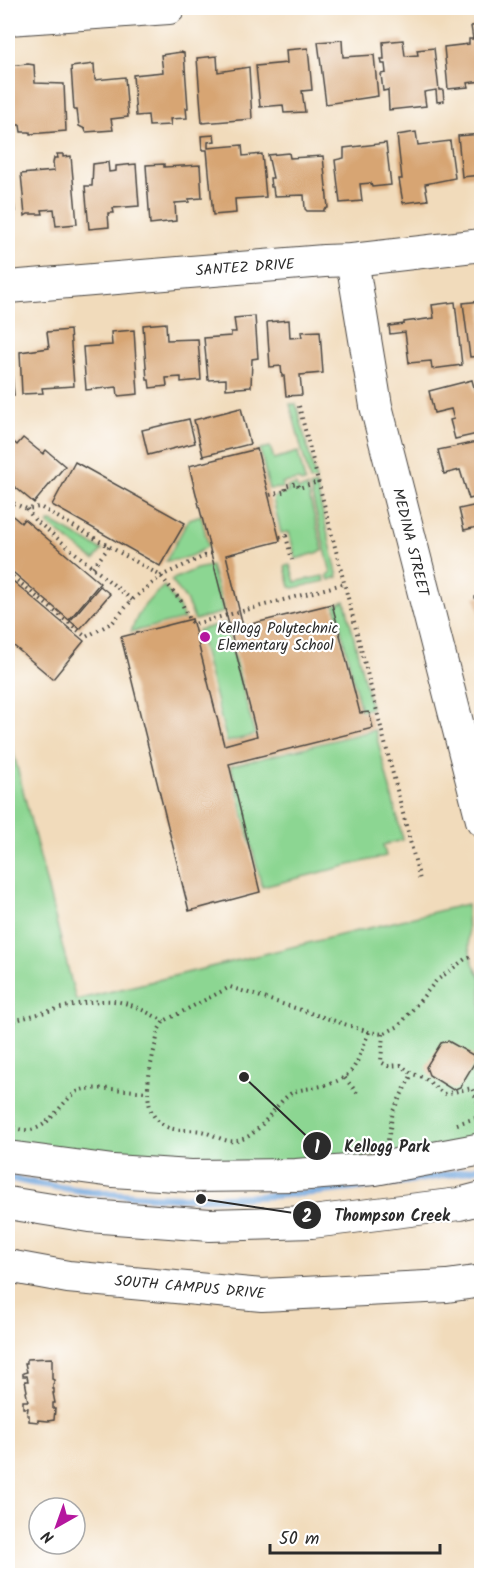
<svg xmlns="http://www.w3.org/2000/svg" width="489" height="1583" font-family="Kalam,sans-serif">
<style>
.green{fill:#8cd692;stroke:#5c805e;stroke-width:1.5}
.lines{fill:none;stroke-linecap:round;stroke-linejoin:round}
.stream{stroke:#6ca3da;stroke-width:7}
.building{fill:#d7a573}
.minor-casing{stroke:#494541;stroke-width:34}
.path{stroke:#494541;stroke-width:4;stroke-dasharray:1.5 4.5;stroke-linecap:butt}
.minor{stroke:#fff;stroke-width:32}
.poi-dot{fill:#b5179e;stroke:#fff;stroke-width:2}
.labels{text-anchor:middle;stroke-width:4.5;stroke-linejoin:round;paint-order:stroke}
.street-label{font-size:15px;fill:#2b2b2b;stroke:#fff}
.poi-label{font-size:15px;fill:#2b2b2b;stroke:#fff;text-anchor:start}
.leader{fill:none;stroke:#2b2b2b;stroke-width:2}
.callout-dot{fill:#2b2b2b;stroke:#fff;stroke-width:2}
.mark-label{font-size:18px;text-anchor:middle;font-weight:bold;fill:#fff}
.callout-label{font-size:16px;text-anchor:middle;font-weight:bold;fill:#2b2b2b;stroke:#fff;stroke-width:4.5;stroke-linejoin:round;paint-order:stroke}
</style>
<rect width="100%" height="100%" fill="#fff"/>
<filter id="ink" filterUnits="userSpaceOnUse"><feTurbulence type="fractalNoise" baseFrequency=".0167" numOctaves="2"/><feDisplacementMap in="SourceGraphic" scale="12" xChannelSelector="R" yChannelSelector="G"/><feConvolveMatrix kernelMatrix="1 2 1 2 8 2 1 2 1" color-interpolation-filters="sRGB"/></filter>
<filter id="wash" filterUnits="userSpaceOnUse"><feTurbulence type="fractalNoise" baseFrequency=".008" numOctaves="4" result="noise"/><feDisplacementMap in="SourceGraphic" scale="24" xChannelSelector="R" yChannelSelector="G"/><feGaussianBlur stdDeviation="1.35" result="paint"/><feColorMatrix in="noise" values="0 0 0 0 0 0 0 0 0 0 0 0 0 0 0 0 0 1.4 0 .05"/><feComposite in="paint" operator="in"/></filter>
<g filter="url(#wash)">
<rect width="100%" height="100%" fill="#f1dbbb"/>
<g class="green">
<path d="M 290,404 L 296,404 L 316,480 L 310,481 Z"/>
<path d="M 270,447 L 274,459 L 298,452 L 305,482 L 301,483 L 299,480 L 282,483 L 283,488 L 269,489 L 260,449 Z"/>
<path d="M 296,485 L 298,490 L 307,487 L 323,551 L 296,559 L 289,532 L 281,533 L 273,499 L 280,494 L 288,492 L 287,487 Z"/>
<path d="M 316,485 L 338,577 L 329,580 L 327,575 L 331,573 L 310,487 Z"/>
<path d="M 201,515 L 208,546 C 194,556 183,560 166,561 L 189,519 Z"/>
<path d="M 49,522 L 52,522 L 102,550 L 94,560 L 49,525 Z"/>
<path d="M 290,565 L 295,582 L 323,576 L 325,581 L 294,588 L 290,587 L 285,566 Z"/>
<path d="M 211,566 L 224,612 L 195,620 L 186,600 L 171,580 L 196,569 Z"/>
<path d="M 164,586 L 179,607 L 184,619 L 131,632 C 139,609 146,602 164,586 Z"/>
<path d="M 345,601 L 371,708 L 361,711 L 335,605 Z"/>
<path d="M 225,623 L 255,735 L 227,742 L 198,630 Z"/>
<path d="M 375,730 L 403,840 L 383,845 L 386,856 L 262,887 L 231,766 Z"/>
<path d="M 8,731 L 76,1000 L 467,904 C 468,929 465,957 481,977 L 481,1140 L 290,1169 L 8,1149 Z"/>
</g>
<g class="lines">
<path class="stream" d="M 8,1178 C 134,1205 265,1202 392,1183 C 422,1179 452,1175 482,1167"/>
</g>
<g id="blocks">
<g class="building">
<path d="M 482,25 L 482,81 L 467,83 L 468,87 L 448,89 L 444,47 L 469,44 L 469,39 L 473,39 L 471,26 Z"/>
<path d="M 342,40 L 343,57 L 374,55 L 378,96 L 326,104 L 318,42 Z"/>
<path d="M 403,40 L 405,56 L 418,55 L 417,50 L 434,48 L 439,90 L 443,90 L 444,101 L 437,102 L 436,90 L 424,92 L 426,106 L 389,110 L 388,90 L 383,91 L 381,74 L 386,73 L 385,64 L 382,64 L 381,59 L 384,59 L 383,42 Z"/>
<path d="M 308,48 L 312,90 L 302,91 L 305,112 L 284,113 L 283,105 L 260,107 L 256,66 L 287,63 L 286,50 Z"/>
<path d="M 181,52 L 184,53 L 188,108 L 186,108 L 187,118 L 170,119 L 171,125 L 149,126 L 148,115 L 136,116 L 133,75 L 163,72 L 161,55 Z"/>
<path d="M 217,56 L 218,72 L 249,67 L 252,119 L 202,123 L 197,58 Z"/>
<path d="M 28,64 L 34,65 L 35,83 L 64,84 L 66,131 L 30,134 L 30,132 L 21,132 L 20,125 L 13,125 L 8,66 Z"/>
<path d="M 94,64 L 95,80 L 125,77 L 128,117 L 111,119 L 113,130 L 86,132 L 85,129 L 79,126 L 77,110 L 74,110 L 71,67 Z"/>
<path d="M 416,132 L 418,145 L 450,141 L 455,178 L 425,184 L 428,200 L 403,203 L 399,179 L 402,179 L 397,135 Z"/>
<path d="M 482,134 L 481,175 L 462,177 L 458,136 Z"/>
<path d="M 214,135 L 215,141 L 208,142 L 208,148 L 242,145 L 243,156 L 262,154 L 266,197 L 235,199 L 236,213 L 213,215 L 207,150 L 202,150 L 201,136 Z"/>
<path d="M 386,143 L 391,185 L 372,187 L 371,183 L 360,184 L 362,201 L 340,203 L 335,160 L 344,158 L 344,148 Z"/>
<path d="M 289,153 L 290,158 L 323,156 L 328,208 L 324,209 L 324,211 L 307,211 L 305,209 L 304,195 L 274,196 L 273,187 L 271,187 L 270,178 L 273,178 L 268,155 Z"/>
<path d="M 57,154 L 63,154 L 63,157 L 71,156 L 77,224 L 56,226 L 54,209 L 42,210 L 43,214 L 28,214 L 25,216 L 21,174 L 54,171 L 53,163 L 54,158 L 58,158 Z"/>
<path d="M 108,162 L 109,172 L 116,171 L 116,166 L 136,164 L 139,206 L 113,208 L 114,213 L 108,213 L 109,227 L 89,229 L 85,186 L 92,186 L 93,164 Z"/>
<path d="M 164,164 L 164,167 L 200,165 L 202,198 L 189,199 L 189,202 L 175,203 L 176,221 L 150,224 L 146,165 Z"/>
<path d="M 8,167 L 11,167 L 15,213 L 8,214 Z"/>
<path d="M 482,301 L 482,356 L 470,357 L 463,303 Z"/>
<path d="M 455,302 L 462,365 L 432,369 L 431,361 L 409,363 L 405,332 L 390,334 L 389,326 L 404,324 L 404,322 L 434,318 L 432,305 Z"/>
<path d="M 255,316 L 258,358 L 252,359 L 251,387 L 226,389 L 226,379 L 208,380 L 204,338 L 231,336 L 231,332 L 236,332 L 234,318 Z"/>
<path d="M 289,320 L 290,338 L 302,337 L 301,332 L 320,331 L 323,373 L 300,375 L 302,395 L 286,396 L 284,376 L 282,376 L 281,366 L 270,367 L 267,322 Z"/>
<path d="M 166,323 L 167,340 L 198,339 L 201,380 L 181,382 L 181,377 L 166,378 L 167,386 L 150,388 L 149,380 L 147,380 L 143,325 Z"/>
<path d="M 70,330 L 74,386 L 42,388 L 43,393 L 22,394 L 20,352 L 49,348 L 47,332 Z"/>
<path d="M 134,330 L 138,394 L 118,396 L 117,387 L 86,390 L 83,347 L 112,345 L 111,332 Z"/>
<path d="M 8,362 L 11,362 L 14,395 L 8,396 Z"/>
<path d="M 472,380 L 475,391 L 482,389 L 482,433 L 455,439 L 450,420 L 454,419 L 451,409 L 434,413 L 429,391 Z"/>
<path d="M 241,408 L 250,444 L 203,456 L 194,420 Z"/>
<path d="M 189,419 L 195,443 L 148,455 L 142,430 Z"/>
<path d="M 8,437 L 17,445 L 23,438 L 43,454 L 46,450 L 65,466 L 34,503 L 15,487 L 12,491 L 8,488 Z"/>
<path d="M 482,441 L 482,496 L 469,499 L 460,470 L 444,474 L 438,450 Z"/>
<path d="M 257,449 L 280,541 L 226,555 L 243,626 L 332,604 L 360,713 L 369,712 L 373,728 L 229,764 L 260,892 L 189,911 L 121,637 L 192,619 L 224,745 L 257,736 L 189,466 Z"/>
<path d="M 75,462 L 185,523 L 160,566 L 52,505 Z"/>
<path d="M 482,504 L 482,526 L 464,530 L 459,509 Z"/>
<path d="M 8,512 L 21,523 L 24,519 L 100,583 L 69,620 L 8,568 Z"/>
<path d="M 8,577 L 84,641 L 53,679 L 8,641 Z"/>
<path d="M 100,586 L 110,594 L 80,629 L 70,621 Z"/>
<path d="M 482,595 L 482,618 L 481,619 L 475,597 Z"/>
<path d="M 448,1041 L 473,1055 L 475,1062 L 460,1087 L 453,1090 L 429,1075 L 426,1067 L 441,1043 Z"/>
<path d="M 52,1358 L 52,1379 L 54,1380 L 54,1384 L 53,1384 L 53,1389 L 54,1389 L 54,1393 L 53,1393 L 55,1403 L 53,1403 L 53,1409 L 55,1409 L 54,1420 L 48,1421 L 38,1420 L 38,1422 L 29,1421 L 29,1415 L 27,1415 L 28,1408 L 23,1408 L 23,1401 L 28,1401 L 26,1392 L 27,1391 L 25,1381 L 28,1381 L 27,1376 L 23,1376 L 23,1373 L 27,1372 L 25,1363 L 27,1363 L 27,1359 Z"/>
</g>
</g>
</g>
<g filter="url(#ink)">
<use href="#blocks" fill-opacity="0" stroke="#494541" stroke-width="1.5"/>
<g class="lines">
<defs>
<g id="minor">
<path d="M 8,19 L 169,8"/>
<path d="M 352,260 L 376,406 L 482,820"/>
<path d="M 8,287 L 324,261 L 352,260 L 482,245"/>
<path d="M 8,1157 L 113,1171 L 191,1176 L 296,1175 L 375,1169 L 482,1149"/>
<path d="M 8,1203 L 89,1216 L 210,1225 L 312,1222 L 459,1204 L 482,1198"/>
<path d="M 8,1266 L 68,1277 L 262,1295 L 447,1286 L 482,1281"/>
</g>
</defs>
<use href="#minor" class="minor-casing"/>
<g class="path">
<path d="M 299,406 L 420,880"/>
<path d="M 270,495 L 286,491 L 285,486 L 297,483 L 299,488 L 318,482"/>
<path d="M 8,501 L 27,509 L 40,507 L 161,576 L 181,601 L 189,620 L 194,624 L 343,584"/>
<path d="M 27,509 L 34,519 L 132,600"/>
<path d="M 280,537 L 286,536 L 292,560"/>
<path d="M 93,567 L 110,546"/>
<path d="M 8,573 L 86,637 L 113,622 L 132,600 L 161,576 L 211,553"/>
<path d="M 8,1022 C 38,1015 82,999 112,1001 C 131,1002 148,1013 164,1021"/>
<path d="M 369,1032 C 355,1066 356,1079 317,1087 C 308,1089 298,1089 290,1094 C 272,1107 262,1133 240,1140 C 227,1145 214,1134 201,1131 C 190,1129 176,1132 165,1126 C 134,1110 154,1055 159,1029 L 164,1021 L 230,987 L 369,1032 L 383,1034 L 399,1026 L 436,981 L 465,959 L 474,956"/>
<path d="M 383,1034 L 381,1062 L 388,1066 L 401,1065 L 412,1074 L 423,1077 L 444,1094 L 472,1088 L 482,1112"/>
<path d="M 345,1078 L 357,1093"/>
<path d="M 457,1124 L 482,1116"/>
<path d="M 8,1125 C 13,1127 20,1130 25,1130 C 50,1132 61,1098 81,1090 C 92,1086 133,1091 147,1092"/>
<path d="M 388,1140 L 393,1111 L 412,1074"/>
</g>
<use href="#minor" class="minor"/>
</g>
</g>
<circle class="poi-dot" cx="205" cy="637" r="6"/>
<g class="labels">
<g class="street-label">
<text transform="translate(245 267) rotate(-4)" y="5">SANTEZ DRIVE</text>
<text transform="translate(411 542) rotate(76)" y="5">MEDINA STREET</text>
<text transform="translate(190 1287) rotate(5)" y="5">SOUTH CAMPUS DRIVE</text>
</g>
<g class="poi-label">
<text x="217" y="633">Kellogg Polytechnic<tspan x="217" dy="17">Elementary School</tspan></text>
</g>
</g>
<path class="leader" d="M244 1077L317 1146M201 1199L307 1215"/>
<g class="callout-dot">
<circle cx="244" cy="1077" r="6"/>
<circle cx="201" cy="1199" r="6"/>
<circle cx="317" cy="1146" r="15"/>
<circle cx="307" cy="1215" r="15"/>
</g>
<g class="mark-label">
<text x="317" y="1153">1</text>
<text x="307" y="1222">2</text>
</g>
<g class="callout-label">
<text x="387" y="1152">Kellogg Park</text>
<text x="392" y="1221">Thompson Creek</text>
</g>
<rect width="489" height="1583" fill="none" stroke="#fff" stroke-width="30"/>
<g transform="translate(57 1526) rotate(220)"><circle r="28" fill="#ffffff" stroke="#aaaaaa" stroke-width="1.5"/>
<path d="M0-4.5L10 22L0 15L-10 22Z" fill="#b5179e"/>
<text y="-9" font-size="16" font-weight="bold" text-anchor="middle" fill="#2b2b2b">N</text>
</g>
<path d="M270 1544v9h170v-9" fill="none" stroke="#2b2b2b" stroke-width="3"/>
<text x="279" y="1544" font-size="18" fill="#2b2b2b" stroke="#ffffff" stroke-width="4.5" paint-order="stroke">50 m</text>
</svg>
